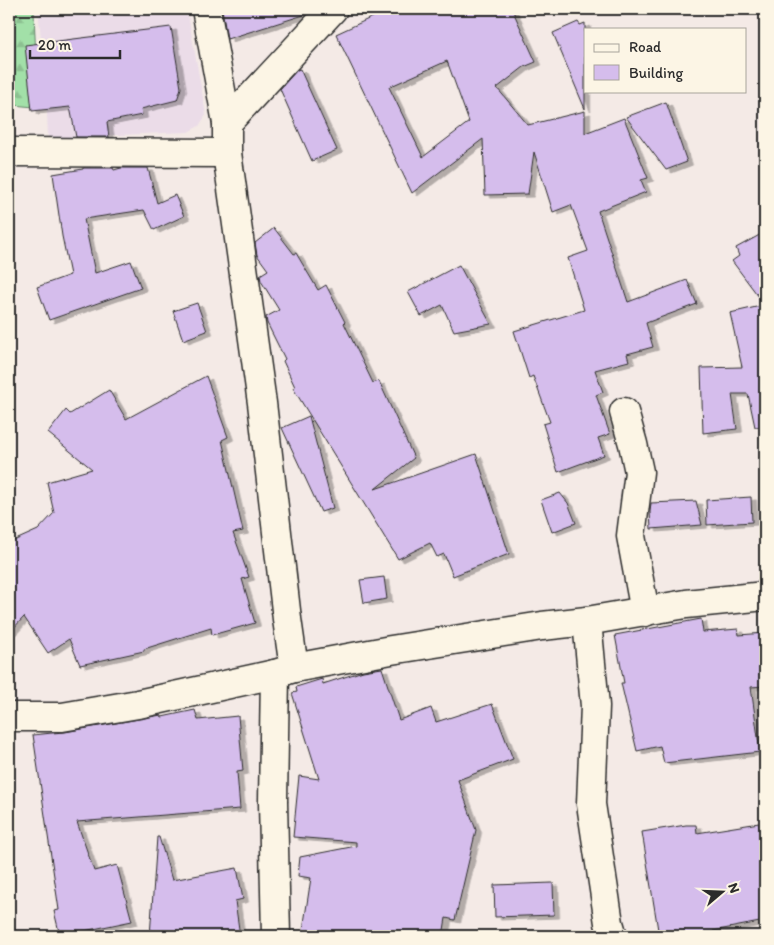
<svg xmlns="http://www.w3.org/2000/svg" width="774" height="945" font-family="Itim,sans-serif">
<style>
.built{fill:#ebdce8}
.forest{fill:url(#forest-firs);stroke:#66866a}
.building{fill:#d5bdec;stroke:#2b2b2b;fill-rule:evenodd;filter:url(#shadow)}
.lines{fill:none;stroke-linecap:round;stroke-linejoin:round}
.street-casing{stroke:#2b2b2b;stroke-width:31}
.street{stroke:#fcf5e5;stroke-width:28}
</style>
<defs>
<pattern id="forest-firs" width="22" height="20" patternUnits="userSpaceOnUse" patternTransform="scale(1.25)"><rect width="22" height="20" fill="#a2e0a8"/><path d="M5 1l3.5 6h-7zM16 11l3.5 6h-7z" fill="#8cc091"/></pattern>
<filter id="shadow"><feDropShadow dx="5.5" dy="3" stdDeviation="0" flood-color="#0004"/></filter>
</defs>
<rect width="100%" height="100%" fill="#f4eae6"/>
<filter id="ink" filterUnits="userSpaceOnUse"><feTurbulence type="fractalNoise" baseFrequency=".02" numOctaves="2"/><feDisplacementMap in="SourceGraphic" scale="10" xChannelSelector="R" yChannelSelector="G"/><feConvolveMatrix kernelMatrix="1 2 1 2 8 2 1 2 1" color-interpolation-filters="sRGB"/></filter>
<g filter="url(#ink)">
<path class="built" d="M 38,9 L 187,9 L 206,115 L 199,126 L 188,132 L 48,138 L 46,88 Z"/>
<path class="forest" d="M 9,9 L 33,9 L 34,12 L 36,61 L 34,107 L 13,105 L 9,100 Z"/>
<g class="building">
<path d="M 222,9 L 306,9 L 307,14 L 227,39 Z"/>
<path d="M 390,9 L 512,9 L 536,62 L 524,67 L 497,88 L 528,125 L 585,111 L 585,133 L 624,118 L 648,178 L 641,180 L 646,192 L 598,211 L 628,302 L 687,280 L 697,304 L 646,323 L 653,347 L 627,354 L 629,361 L 595,370 L 603,392 L 596,395 L 610,434 L 598,438 L 604,455 L 558,472 L 543,424 L 550,422 L 533,376 L 529,378 L 514,331 L 584,310 L 568,258 L 588,251 L 571,205 L 553,212 L 534,152 L 528,194 L 485,195 L 483,139 L 412,193 L 336,34 ZM 447,61 L 469,122 L 423,157 L 389,87 Z"/>
<path d="M 578,22 L 580,25 L 585,23 L 585,109 L 553,33 Z"/>
<path d="M 171,27 L 181,88 L 177,100 L 141,109 L 142,115 L 107,122 L 109,137 L 76,137 L 70,107 L 32,111 L 25,45 Z"/>
<path d="M 300,69 L 337,150 L 312,161 L 280,89 L 297,70 Z"/>
<path d="M 666,102 L 687,162 L 666,170 L 626,117 Z"/>
<path d="M 83,168 L 113,168 L 114,170 L 121,168 L 148,168 L 157,203 L 175,195 L 184,216 L 154,230 L 144,210 L 84,219 L 95,273 L 131,261 L 141,288 L 49,320 L 37,287 L 70,275 L 62,236 L 53,174 L 83,169 Z"/>
<path d="M 274,228 L 294,254 L 296,253 L 318,290 L 326,285 L 345,322 L 344,323 L 373,383 L 379,381 L 414,458 L 375,489 L 476,454 L 509,554 L 453,576 L 444,554 L 437,557 L 430,543 L 398,559 L 293,388 L 295,387 L 283,361 L 285,359 L 267,323 L 266,317 L 279,310 L 261,281 L 260,275 L 268,270 L 257,255 L 255,243 Z"/>
<path d="M 765,232 L 765,426 L 755,427 L 748,394 L 732,394 L 737,429 L 703,433 L 701,368 L 742,367 L 730,313 L 765,305 L 732,261 L 739,256 L 736,248 Z"/>
<path d="M 459,265 L 491,324 L 454,331 L 442,305 L 421,316 L 408,292 Z"/>
<path d="M 197,303 L 207,331 L 183,340 L 173,311 Z"/>
<path d="M 206,376 L 228,437 L 222,440 L 243,531 L 233,533 L 249,577 L 242,579 L 255,623 L 212,635 L 211,628 L 144,649 L 144,651 L 80,665 L 69,639 L 48,653 L 24,617 L 9,633 L 9,543 L 38,530 L 54,513 L 47,482 L 92,469 L 48,433 L 66,410 L 70,414 L 109,390 L 126,419 Z"/>
<path d="M 309,416 L 333,508 L 321,512 L 282,428 Z"/>
<path d="M 560,493 L 568,503 L 576,523 L 552,532 L 541,500 Z"/>
<path d="M 751,497 L 752,522 L 707,525 L 706,500 Z"/>
<path d="M 696,501 L 702,525 L 651,529 L 650,512 L 651,503 Z"/>
<path d="M 384,577 L 387,599 L 364,603 L 360,580 Z"/>
<path d="M 701,619 L 703,632 L 738,629 L 739,635 L 765,633 L 765,686 L 751,687 L 760,752 L 664,763 L 660,746 L 637,751 L 621,683 L 624,683 L 615,635 Z"/>
<path d="M 382,668 L 399,720 L 431,708 L 436,722 L 492,704 L 513,759 L 458,780 L 476,830 L 455,920 L 446,918 L 443,936 L 302,936 L 311,878 L 298,876 L 300,857 L 356,846 L 356,842 L 293,837 L 299,776 L 319,779 L 292,693 L 297,692 L 296,687 L 322,679 L 323,684 L 363,671 Z"/>
<path d="M 195,710 L 198,720 L 238,716 L 243,771 L 237,772 L 240,809 L 77,822 L 94,871 L 117,865 L 132,921 L 60,936 L 54,911 L 59,910 L 33,735 L 52,733 L 65,732 L 161,715 L 162,717 Z"/>
<path d="M 759,823 L 765,861 L 765,921 L 713,931 L 714,936 L 659,936 L 642,832 L 686,825 L 696,825 L 697,833 Z"/>
<path d="M 157,837 L 159,837 L 172,880 L 237,868 L 243,899 L 235,901 L 240,936 L 150,936 Z"/>
<path d="M 553,883 L 554,915 L 495,917 L 494,885 Z"/>
</g>
<g class="lines">
<defs>
<g id="street">
<path d="M 206,9 L 227,123 L 227,153 L 262,403 L 287,619 L 294,668"/>
<path d="M 227,123 L 333,9"/>
<path d="M 9,152 L 227,153"/>
<path d="M 624,412 L 633,444 L 639,472 L 631,536 L 645,612"/>
<path d="M 587,621 L 595,706 L 591,804 L 609,923 L 613,936"/>
<path d="M 275,674 L 273,802 L 276,936"/>
<path d="M 9,717 L 62,717 L 138,704 L 275,674 L 294,668 L 391,650 L 542,626 L 587,621 L 686,604 L 765,596"/>
</g>
</defs>
<use href="#street" class="street-casing"/>
<use href="#street" class="street"/>
</g>
</g>
<rect width="774" height="945" fill="none" stroke="#fcf5e5" stroke-width="30"/>
<rect x="15" y="15" width="744" height="915" fill="none" stroke="#2b2b2b" stroke-width="2" filter="url(#ink)"/>
<rect x="584" y="28" width="162" height="65" fill="#fcf5e5" stroke="#a8a49b"/>
<rect x="594" y="44" width="25" height="8" fill="#fcf5e5" stroke="#a8a49b"/>
<text x="629" y="52" font-size="15" fill="#2b2b2b">Road</text>
<rect x="594" y="65" width="25" height="15" fill="#d5bdec" stroke="#a8a49b"/>
<text x="629" y="78" font-size="15" fill="#2b2b2b">Building</text>
<g transform="translate(722 892) rotate(71)" stroke="#fcf5e5" stroke-width="4" paint-order="stroke">
<path d="M0-4L9 19L0 12L-9 19Z" fill="#2b2b2b"/>
<text y="-8" font-size="14" font-weight="bold" text-anchor="middle" fill="#2b2b2b">N</text>
</g>
<path d="M30 50v8h90v-8" fill="none" stroke="#2b2b2b" stroke-width="2.5"/>
<text x="38" y="50" font-size="15" fill="#2b2b2b" stroke="#fcf5e5" stroke-width="4" paint-order="stroke">20 m</text>
</svg>
